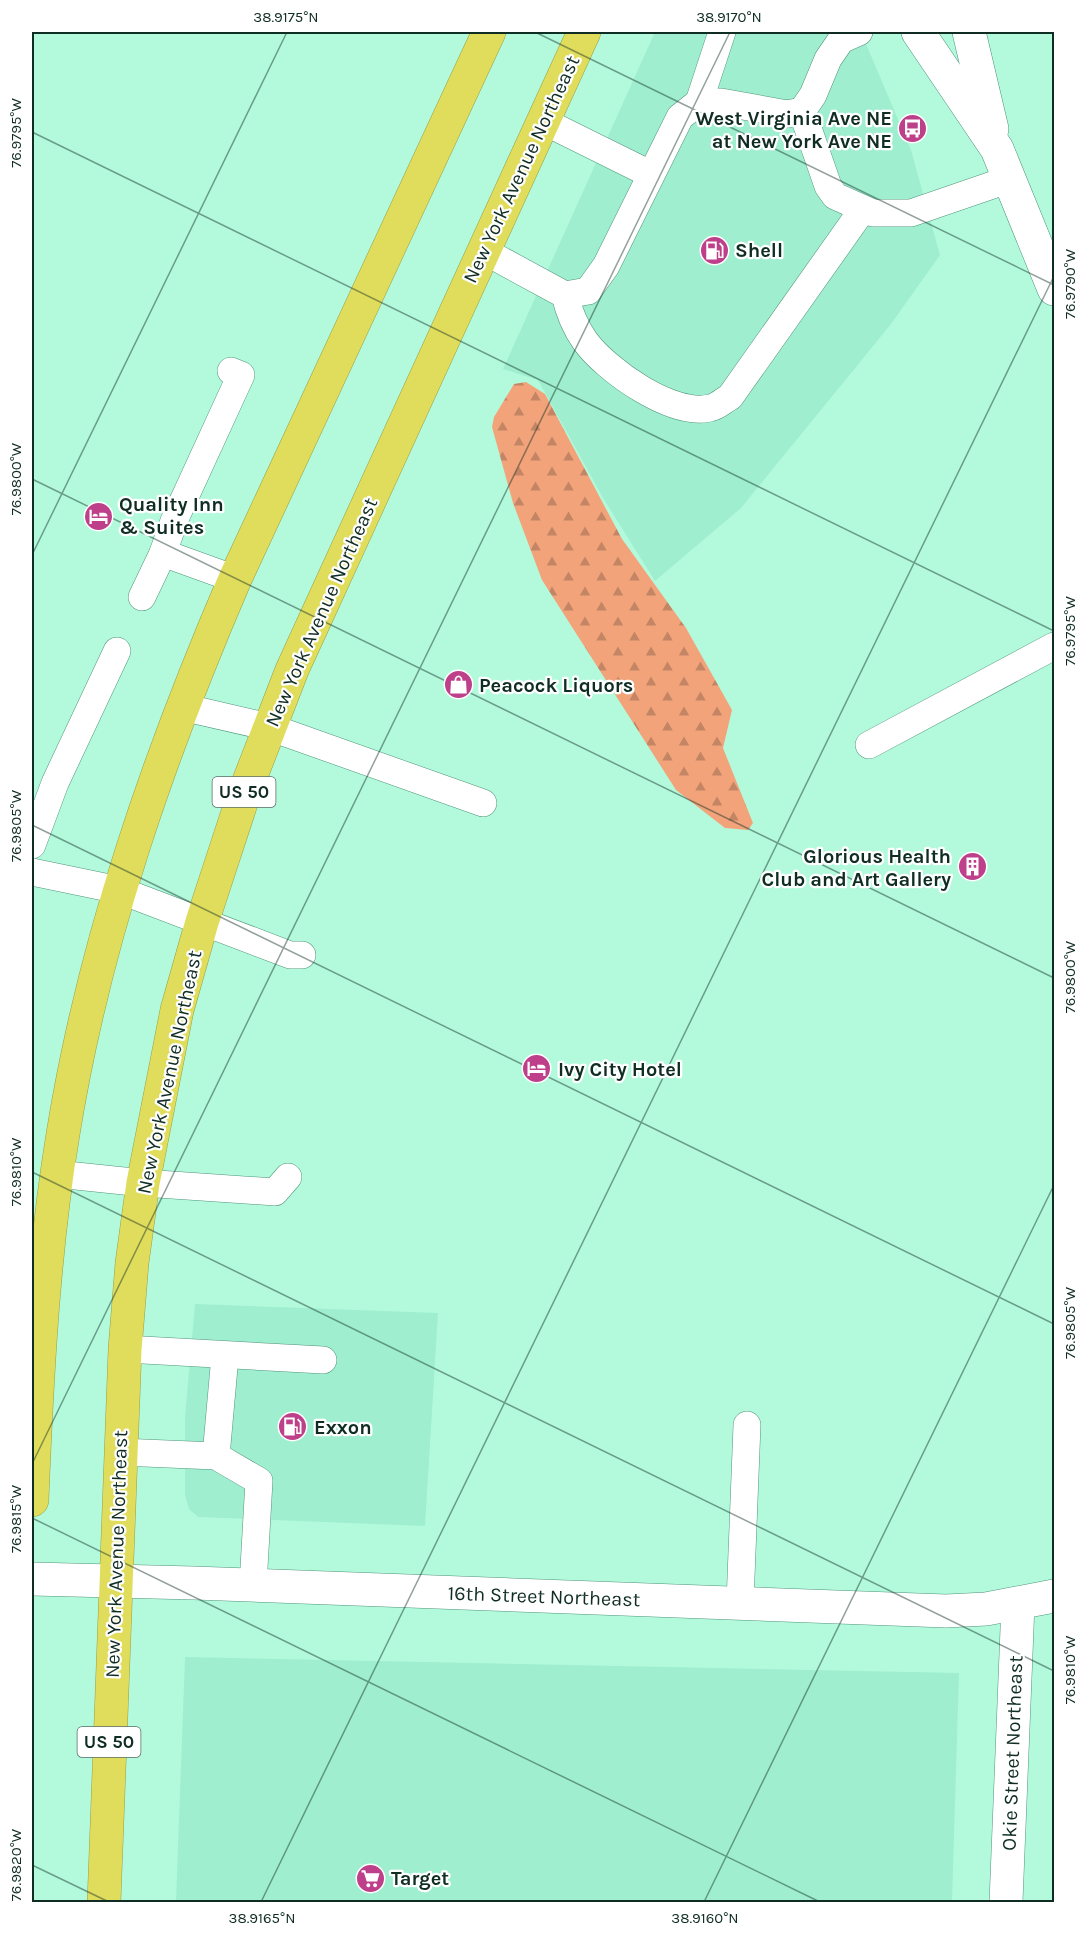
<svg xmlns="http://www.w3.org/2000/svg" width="1086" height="1934" font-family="Karla,sans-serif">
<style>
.built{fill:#9feecf}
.forest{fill:url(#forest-firs)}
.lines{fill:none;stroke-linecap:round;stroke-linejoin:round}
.lane-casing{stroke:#50957b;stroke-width:28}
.street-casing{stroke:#50957b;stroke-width:34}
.secondary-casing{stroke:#50957b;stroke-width:34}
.highway-casing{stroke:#979f49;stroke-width:34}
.lane{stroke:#fff;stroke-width:27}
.street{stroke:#fff;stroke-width:33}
.secondary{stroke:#fff;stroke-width:33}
.highway{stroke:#e0dd5d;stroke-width:33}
.ticks{fill:none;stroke:#102d23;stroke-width:1.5;stroke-opacity:0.45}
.labels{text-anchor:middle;stroke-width:4.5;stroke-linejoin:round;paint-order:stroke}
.shield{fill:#fff;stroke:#586c65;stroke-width:1.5}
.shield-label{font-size:18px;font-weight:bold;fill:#102d23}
.poi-label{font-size:20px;font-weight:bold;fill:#102d23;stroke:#fff;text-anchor:start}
.street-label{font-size:20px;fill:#102d23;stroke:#fff}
.neatline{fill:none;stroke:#102d23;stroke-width:2}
.ticks-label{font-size:15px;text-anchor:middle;fill:#102d23}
</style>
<defs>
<pattern id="forest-firs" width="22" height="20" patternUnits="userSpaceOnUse" patternTransform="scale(1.5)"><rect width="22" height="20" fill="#f2a37a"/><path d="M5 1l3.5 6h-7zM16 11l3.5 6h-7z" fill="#c38564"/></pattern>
</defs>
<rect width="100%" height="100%" fill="#b3fadd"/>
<g class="built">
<path d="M 655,32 L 861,32 L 911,150 L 940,255 L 891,324 L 741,508 L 655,581 L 603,498 L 538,380 L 503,369 Z"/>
<path d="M 195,1304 L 438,1313 L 425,1526 L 198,1517 L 189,1509 L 185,1495 L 185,1417 Z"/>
<path d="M 185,1657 L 959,1673 L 952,1902 L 176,1902 Z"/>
</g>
<path class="forest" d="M 526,382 L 545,394 L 622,539 L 686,628 L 732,710 L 723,748 L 753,823 L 748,830 L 725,828 L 676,790 L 542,580 L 513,503 L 492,427 L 494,417 L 514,384 Z"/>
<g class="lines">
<defs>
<g id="lane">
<path d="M 699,102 L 722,32"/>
<path d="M 802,111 L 828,186 L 835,196 L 873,213 L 911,213 L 1010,179"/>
<path d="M 543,121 L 650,174"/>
<path d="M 484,251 L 565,295 L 588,291 L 606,266 L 680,117 L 699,102 L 721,102 L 787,114 L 802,111 L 813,95 L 828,59 L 841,40 L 859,32"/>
<path d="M 565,295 C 569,312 575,327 585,341 C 606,370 672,417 710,408 C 717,407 724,400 730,397 L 863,209"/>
<path d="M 163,553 L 174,521 L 241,375 L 231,371"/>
<path d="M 142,597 L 163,553 L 235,579"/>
<path d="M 182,707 L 269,727 L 483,803"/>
<path d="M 869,745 L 1054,646"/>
<path d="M 32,845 L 55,783 L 117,651"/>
<path d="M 32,872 L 119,890 L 290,955 L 302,955"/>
<path d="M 57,1174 L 143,1183 L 275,1192 L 288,1177"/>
<path d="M 125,1349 L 323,1360"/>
<path d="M 120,1452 L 216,1456 L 259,1481 L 253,1585"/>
<path d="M 216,1456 L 225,1356"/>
<path d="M 740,1603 L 747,1425"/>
</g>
<g id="street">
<path d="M 32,1579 L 194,1583 L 946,1611 L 986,1609 L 1054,1596"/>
<path d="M 1006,1902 L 1018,1604"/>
</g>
<g id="secondary">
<path d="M 918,32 L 997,149 L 1054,289"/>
<path d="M 969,32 L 992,129"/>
</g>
<g id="highway">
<path d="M 32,1500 C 37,1377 43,1255 63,1134 C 94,942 158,758 235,579 L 489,32"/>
<path d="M 104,1902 L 125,1349 L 132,1263 L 143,1183 L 177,1010 L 202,922 L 244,794 L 292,670 L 584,32"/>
</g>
</defs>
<use href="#lane" class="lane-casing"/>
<use href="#street" class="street-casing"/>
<use href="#secondary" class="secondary-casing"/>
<use href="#highway" class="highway-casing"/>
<use href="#lane" class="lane"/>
<use href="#street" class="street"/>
<use href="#secondary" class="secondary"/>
<use href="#highway" class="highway"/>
</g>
<path class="ticks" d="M 535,32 L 1054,285M 32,132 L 1054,631M 32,479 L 1054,978M 32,555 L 287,32M 32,825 L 1054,1324M 32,1172 L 1054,1671M 32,1464 L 730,32M 32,1518 L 820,1902M 32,1865 L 109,1902M 261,1902 L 1054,276M 704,1902 L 1054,1185"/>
<defs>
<symbol id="bus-disc" viewBox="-11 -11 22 22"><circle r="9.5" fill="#be3f8a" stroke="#fff"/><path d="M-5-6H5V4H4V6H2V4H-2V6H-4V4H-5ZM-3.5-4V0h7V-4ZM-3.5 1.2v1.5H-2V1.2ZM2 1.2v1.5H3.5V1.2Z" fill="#fff"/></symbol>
<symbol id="fuel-disc" viewBox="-11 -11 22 22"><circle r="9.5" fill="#be3f8a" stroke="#fff"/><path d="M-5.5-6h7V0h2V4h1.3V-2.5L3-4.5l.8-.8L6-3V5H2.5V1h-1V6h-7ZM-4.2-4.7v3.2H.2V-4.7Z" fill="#fff"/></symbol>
<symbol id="hotel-disc" viewBox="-11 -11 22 22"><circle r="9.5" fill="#be3f8a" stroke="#fff"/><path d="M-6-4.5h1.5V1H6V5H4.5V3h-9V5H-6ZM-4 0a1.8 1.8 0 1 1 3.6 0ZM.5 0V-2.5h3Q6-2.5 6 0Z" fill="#fff"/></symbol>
<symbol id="shop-disc" viewBox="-11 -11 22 22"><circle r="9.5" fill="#be3f8a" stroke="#fff"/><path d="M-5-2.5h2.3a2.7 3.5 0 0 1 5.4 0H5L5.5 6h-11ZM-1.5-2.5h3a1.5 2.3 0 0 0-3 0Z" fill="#fff"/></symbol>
<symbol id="building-disc" viewBox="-11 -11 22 22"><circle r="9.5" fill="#be3f8a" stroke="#fff"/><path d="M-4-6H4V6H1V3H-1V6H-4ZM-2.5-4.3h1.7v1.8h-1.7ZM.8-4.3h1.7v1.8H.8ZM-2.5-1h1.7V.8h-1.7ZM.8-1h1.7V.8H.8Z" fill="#fff"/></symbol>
<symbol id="supermarket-disc" viewBox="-11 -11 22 22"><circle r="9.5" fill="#be3f8a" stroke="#fff"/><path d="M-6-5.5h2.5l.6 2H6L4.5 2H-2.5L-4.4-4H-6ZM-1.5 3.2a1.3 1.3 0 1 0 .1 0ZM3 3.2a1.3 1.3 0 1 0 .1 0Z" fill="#fff"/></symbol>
</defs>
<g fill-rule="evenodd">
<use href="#bus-disc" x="896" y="112" width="33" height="33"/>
<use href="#fuel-disc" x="698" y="234" width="33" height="33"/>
<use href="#hotel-disc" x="82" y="500" width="33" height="33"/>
<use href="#shop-disc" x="442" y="668" width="33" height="33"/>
<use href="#building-disc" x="956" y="850" width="33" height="33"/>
<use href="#hotel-disc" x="520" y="1052" width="33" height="33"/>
<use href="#fuel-disc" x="276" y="1410" width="33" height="33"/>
<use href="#supermarket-disc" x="354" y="1862" width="33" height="33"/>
</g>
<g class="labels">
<g class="shield">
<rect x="212.5" y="777" width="63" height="30" rx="4.5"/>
<rect x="77.5" y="1727" width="63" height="30" rx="4.5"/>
</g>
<g class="shield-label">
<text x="244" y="798">US 50</text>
<text x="109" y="1748">US 50</text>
</g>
<g class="poi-label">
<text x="892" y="125" text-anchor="end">West Virginia Ave NE<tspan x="892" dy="23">at New York Ave NE</tspan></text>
<text x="735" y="257">Shell</text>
<text x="119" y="511">Quality Inn<tspan x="119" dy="23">&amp; Suites</tspan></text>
<text x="479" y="692">Peacock Liquors</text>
<text x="951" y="863" text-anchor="end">Glorious Health<tspan x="951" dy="23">Club and Art Gallery</tspan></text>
<text x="558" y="1076">Ivy City Hotel</text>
<text x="314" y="1434">Exxon</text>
<text x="391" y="1885">Target</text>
</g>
<g class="street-label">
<text transform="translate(521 169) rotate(-65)" y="7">New York Avenue Northeast</text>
<text transform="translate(321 612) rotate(-66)" y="7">New York Avenue Northeast</text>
<text transform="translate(169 1072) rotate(-78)" y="7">New York Avenue Northeast</text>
<text transform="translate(116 1554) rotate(-88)" y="7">New York Avenue Northeast</text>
<text transform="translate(544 1596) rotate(2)" y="7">16th Street Northeast</text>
<text transform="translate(1012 1753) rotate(-88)" y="7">Okie Street Northeast</text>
</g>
</g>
<rect width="1086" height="1934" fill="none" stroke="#ffffff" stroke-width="66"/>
<rect x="33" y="33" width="1020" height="1868" class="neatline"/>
<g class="ticks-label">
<text x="286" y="22">38.9175°N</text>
<text x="729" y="22">38.9170°N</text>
<text transform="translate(16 133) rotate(-90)" y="5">76.9795°W</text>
<text transform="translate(1070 284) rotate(-90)" y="5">76.9790°W</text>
<text transform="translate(16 479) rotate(-90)" y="5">76.9800°W</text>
<text transform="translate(1070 631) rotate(-90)" y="5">76.9795°W</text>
<text transform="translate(16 826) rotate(-90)" y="5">76.9805°W</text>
<text transform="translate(1070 977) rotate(-90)" y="5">76.9800°W</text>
<text transform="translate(16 1172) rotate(-90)" y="5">76.9810°W</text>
<text transform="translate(1070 1323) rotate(-90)" y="5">76.9805°W</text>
<text transform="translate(16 1519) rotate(-90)" y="5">76.9815°W</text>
<text transform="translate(1070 1670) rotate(-90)" y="5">76.9810°W</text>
<text transform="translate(16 1865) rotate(-90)" y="5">76.9820°W</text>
<text x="262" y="1923">38.9165°N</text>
<text x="705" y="1923">38.9160°N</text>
</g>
</svg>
